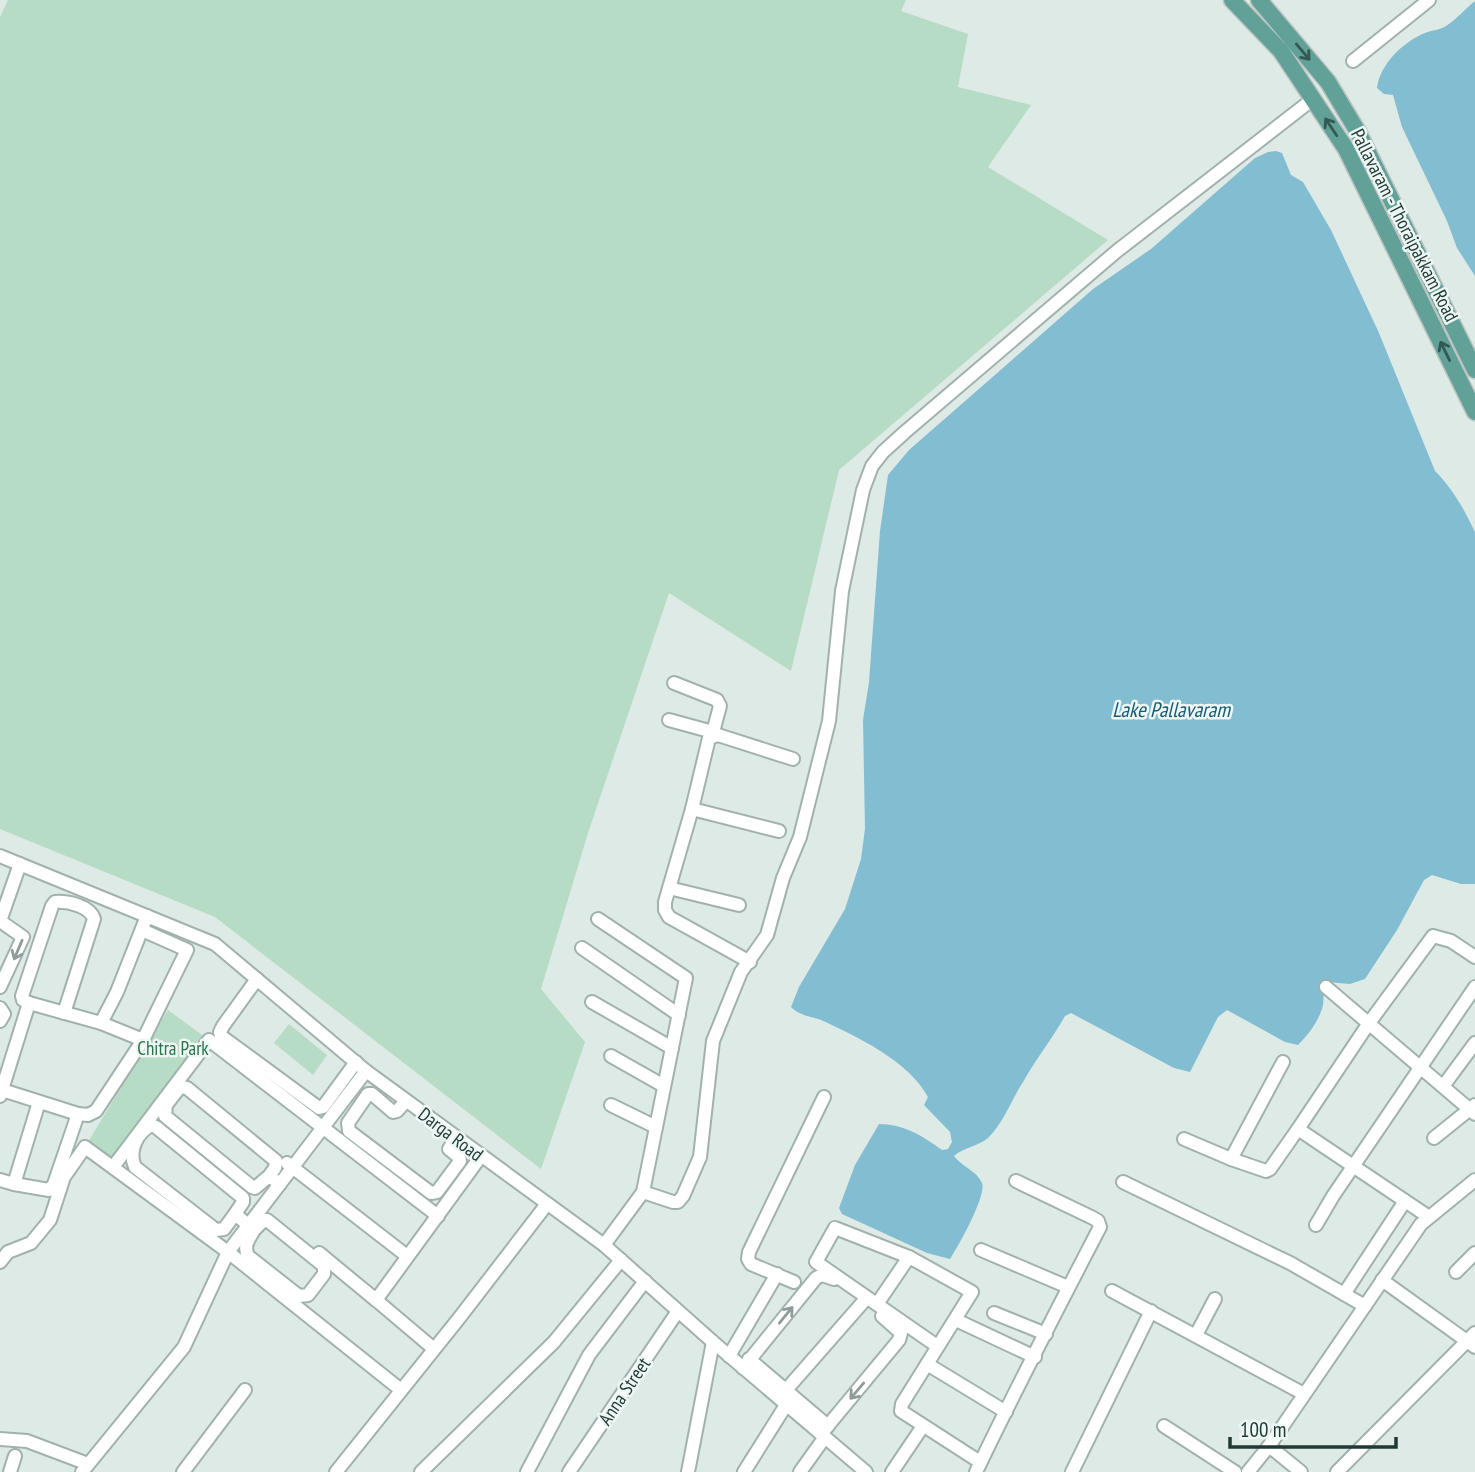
<svg xmlns="http://www.w3.org/2000/svg" width="1475" height="1472" font-family="'PT Sans Narrow',sans-serif">
<style>
.green{fill:#b6dcc5}
.water{fill:#83bdd2}
.lines{fill:none;stroke-linecap:round;stroke-linejoin:round}
.minor-casing{stroke:#a1b2ae;stroke-width:16}
.major-casing{stroke:#bcc4c3;stroke-width:19}
.minor{stroke:#fff;stroke-width:12}
.major{stroke:#61a198;stroke-width:16}
.oneway{stroke:#335953}
.oneway2{stroke:#8f9c9a}
.labels{text-anchor:middle;stroke-width:5;stroke-linejoin:round;paint-order:stroke}
.street-label{font-size:19px;fill:#1f3a36;stroke:#eef7f3}
.park-label{font-size:19px;fill:#28724d;stroke:#eef7f3}
.water-label{font-size:21px;font-style:italic;fill:#185c77;stroke:#eef7f3}
</style>
<rect width="100%" height="100%" fill="#deeae6"/>
<g class="green">
<path d="M 8,0 L 906,0 L 901,11 L 968,34 L 958,87 L 1031,105 L 988,167 L 1108,240 L 839,470 L 791,671 L 669,593 L 588,833 L 541,989 L 585,1042 L 541,1169 L 215,917 L 0,829 L 0,17 Z"/>
<path d="M 168,1010 L 209,1040 L 112,1166 L 85,1147 Z"/>
<path d="M 289,1024 L 327,1055 L 313,1075 L 274,1043 Z"/>
</g>
<g class="water">
<path d="M 1475,1 L 1475,276 L 1457,248 L 1447,221 L 1402,127 L 1393,95 L 1384,94 L 1377,88 C 1380,64 1403,42 1425,33 C 1432,30 1440,30 1446,26 C 1457,19 1465,9 1475,1 Z"/>
<path d="M 1276,151 L 1282,153 L 1291,175 L 1303,182 L 1331,230 L 1379,333 L 1435,471 C 1453,489 1464,509 1475,532 L 1475,884 L 1461,884 L 1432,875 L 1424,880 L 1397,930 L 1365,979 L 1350,984 L 1327,982 C 1323,990 1324,996 1323,1005 C 1319,1021 1309,1034 1298,1045 L 1285,1042 L 1227,1010 L 1218,1017 L 1190,1072 L 1174,1068 L 1071,1013 L 1065,1016 C 1052,1039 1036,1059 1023,1082 C 1011,1100 1004,1122 988,1138 C 977,1147 964,1147 954,1156 C 962,1167 976,1170 982,1183 C 987,1195 958,1247 950,1259 L 927,1253 L 842,1214 L 839,1208 L 855,1165 L 879,1124 C 903,1124 923,1136 942,1150 L 948,1149 L 952,1142 L 950,1132 L 924,1105 L 928,1097 C 909,1061 856,1036 821,1020 C 810,1016 800,1016 791,1007 L 799,987 L 845,909 L 861,859 L 865,829 L 863,720 L 869,682 L 880,531 L 888,475 L 909,450 L 1093,289 L 1151,249 L 1255,158 L 1268,152 Z"/>
</g>
<g class="lines">
<defs>
<g id="minor">
<path d="M 1353,61 L 1429,0"/>
<path d="M 674,683 L 717,700 L 720,706 L 712,736"/>
<path d="M 669,720 L 713,732"/>
<path d="M 692,809 L 779,831"/>
<path d="M 0,856 L 215,944 L 366,1071 L 604,1245 L 713,1342 L 866,1472"/>
<path d="M 669,888 L 739,905"/>
<path d="M 598,919 L 686,978 L 643,1192"/>
<path d="M 0,921 L 23,937 L 0,987"/>
<path d="M 0,921 L 20,864"/>
<path d="M 142,930 L 187,950 L 143,1040"/>
<path d="M 582,948 L 679,1015"/>
<path d="M 750,962 L 669,917 L 665,910 L 665,902 L 692,809 L 709,738 L 718,735 L 793,759"/>
<path d="M 257,979 L 223,1026 L 220,1032 L 221,1036 L 319,1108 L 323,1107 L 356,1062"/>
<path d="M 1326,987 L 1475,1114"/>
<path d="M 592,1002 L 672,1048"/>
<path d="M 29,1003 L 23,1000 L 22,996 L 52,906 L 55,902 C 68,901 90,906 94,919 L 64,1013"/>
<path d="M 0,1008 L 4,1014 L 0,1021"/>
<path d="M 611,1056 L 664,1086"/>
<path d="M 1283,1062 L 1231,1159 L 1266,1171 L 1270,1169 L 1298,1129 L 1429,1217"/>
<path d="M 1444,1085 L 1475,1043"/>
<path d="M 2,1090 L 78,1114 L 88,1115 L 96,1111 L 143,1040 L 101,1023"/>
<path d="M 0,1096 L 29,1003 L 101,1023 L 117,992 L 147,916"/>
<path d="M 406,1101 L 397,1111 L 393,1112 L 372,1094 L 368,1094 L 348,1123 L 349,1131 L 431,1193 L 437,1192 L 460,1161 L 459,1157 L 449,1149 L 456,1138"/>
<path d="M 611,1105 L 656,1127"/>
<path d="M 1298,1129 L 1369,1023 L 1433,936 L 1451,941 L 1475,957"/>
<path d="M 1434,1138 L 1475,1105"/>
<path d="M 1184,1139 L 1231,1159"/>
<path d="M 287,1163 L 407,1256"/>
<path d="M 113,1167 L 209,1040 L 438,1216"/>
<path d="M 269,1176 L 275,1168 L 276,1161 L 187,1088 L 180,1087 L 166,1105 L 165,1116 L 252,1187 L 255,1188 L 269,1176 L 280,1184"/>
<path d="M 0,1180 L 14,1184 L 39,1102"/>
<path d="M 1123,1182 L 1290,1263 L 1365,1306"/>
<path d="M 14,1184 L 49,1190 L 54,1184 L 78,1114"/>
<path d="M 235,1214 L 243,1202 L 243,1198 L 156,1127 L 151,1125 C 136,1134 128,1151 135,1167 L 216,1230 L 224,1229 L 235,1214 L 254,1230 C 249,1239 243,1245 248,1256 L 299,1296 L 308,1295 L 324,1274 L 324,1266 L 267,1220 L 264,1220 L 254,1230"/>
<path d="M 1316,1225 L 1333,1196 L 1475,987"/>
<path d="M 604,1245 L 643,1192 L 673,1202 L 678,1202 L 683,1196 L 700,1157 L 713,1041 L 741,972 L 767,935 L 783,878 L 800,837 L 829,721 L 842,591 L 863,490 L 872,466 L 883,452 L 905,432 L 1117,251 L 1313,99"/>
<path d="M 981,1250 L 1068,1287"/>
<path d="M 319,1253 L 376,1300 L 481,1156"/>
<path d="M 0,1262 L 8,1252 L 31,1243 L 50,1220 L 64,1177 L 85,1147 L 228,1252 L 401,1390"/>
<path d="M 1456,1272 L 1475,1253"/>
<path d="M 1382,1280 L 1475,1347"/>
<path d="M 794,1282 L 751,1264 L 748,1259 L 749,1252 L 824,1097"/>
<path d="M 1112,1291 L 1304,1394"/>
<path d="M 1344,1294 L 1405,1201"/>
<path d="M 376,1300 L 434,1349"/>
<path d="M 877,1304 L 909,1257"/>
<path d="M 994,1313 L 1046,1334"/>
<path d="M 956,1320 L 1035,1357"/>
<path d="M 1196,1335 L 1215,1299"/>
<path d="M 937,1346 L 816,1262 L 835,1228 L 909,1257 L 972,1292 L 902,1404 L 901,1411 L 980,1462"/>
<path d="M 729,1356 L 777,1274"/>
<path d="M 749,1359 L 828,1426"/>
<path d="M 927,1364 L 1006,1412"/>
<path d="M 743,1368 L 816,1278 L 822,1275 L 834,1279"/>
<path d="M 786,1390 L 864,1301"/>
<path d="M 1164,1426 L 1235,1472"/>
<path d="M 821,1434 L 899,1340 L 901,1333 L 882,1316"/>
<path d="M 0,1439 L 27,1441 L 88,1464"/>
<path d="M 1269,1446 L 1301,1472"/>
<path d="M 10,1472 L 15,1456"/>
<path d="M 82,1472 L 184,1347 L 228,1252 L 366,1071"/>
<path d="M 183,1472 L 245,1390"/>
<path d="M 336,1472 L 460,1317 L 547,1204"/>
<path d="M 421,1472 L 554,1342 L 621,1260"/>
<path d="M 527,1472 L 589,1355 L 645,1281"/>
<path d="M 569,1472 L 678,1311"/>
<path d="M 688,1472 L 713,1342"/>
<path d="M 744,1472 L 786,1405"/>
<path d="M 800,1472 L 825,1437"/>
<path d="M 892,1472 L 923,1426"/>
<path d="M 976,1472 C 1015,1390 1058,1308 1100,1227 L 1098,1221 L 1093,1218 L 1016,1181"/>
<path d="M 1072,1472 L 1151,1311"/>
<path d="M 1248,1472 L 1269,1446 L 1421,1224 L 1475,1180"/>
<path d="M 1337,1472 L 1475,1333"/>
</g>
<g id="major">
<path d="M 1232,0 L 1281,51 L 1346,149 L 1475,412"/>
<path d="M 1259,0 L 1328,82 L 1358,132 L 1475,370"/>
</g>
</defs>
<use href="#minor" class="minor-casing"/>
<use href="#major" class="major-casing"/>
<use href="#minor" class="minor"/>
<use href="#major" class="major"/>
</g>
<defs><path id="oneway-shaft" d="M-6 0H5M1.5-3L5.5 0L1.5 3" fill="none" stroke-width="1.6" stroke-linecap="round" stroke-linejoin="round" transform="scale(1.75)"/></defs>
<g class="oneway">
<use href="#oneway-shaft" transform="translate(1303 52) rotate(50)"/>
<use href="#oneway-shaft" transform="translate(1331 127) rotate(-124)"/>
<use href="#oneway-shaft" transform="translate(1445 351) rotate(-116)"/>
</g>
<g class="oneway2">
<use href="#oneway-shaft" transform="translate(18 950) rotate(113)"/>
<use href="#oneway-shaft" transform="translate(786 1315) rotate(-51)"/>
<use href="#oneway-shaft" transform="translate(857 1391) rotate(130)"/>
</g>
<g class="labels">
<g class="street-label">
<text transform="translate(1405 225) rotate(63)" y="7">Pallavaram - Thoraipakkam Road</text>
<text transform="translate(451 1134) rotate(37)" y="7">Darga Road</text>
<text transform="translate(624 1391) rotate(-56)" y="7">Anna Street</text>
</g>
<g class="park-label">
<text x="173" y="1055">Chitra Park</text>
</g>
<g class="water-label">
<text x="1171" y="717">Lake Pallavaram</text>
</g>
</g>
<path d="M1230 1437v10h166v-10" fill="none" stroke="#1f3a36" stroke-width="3.5"/>
<text x="1240" y="1437" font-size="21" fill="#1f3a36" stroke="#eef7f3" stroke-width="5" paint-order="stroke">100 m</text>
</svg>
